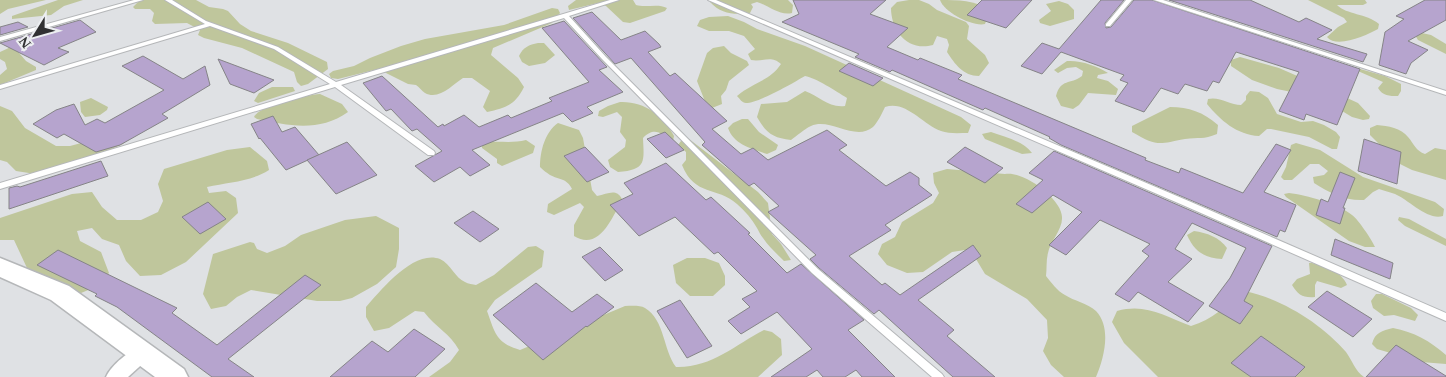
<svg xmlns="http://www.w3.org/2000/svg" width="1446" height="377" font-family="Georgia,serif">
<style>
.green{fill:#bfc69c}
.building{fill:#b6a4ce;stroke:#858487}
.lines{fill:none;stroke-linecap:round;stroke-linejoin:round}
.service-casing{stroke:#b5b7b9;stroke-width:2}
.minor-casing{stroke:#b5b7b9;stroke-width:3}
.secondary-casing{stroke:#b5b7b9;stroke-width:3}
.service{fill:#fff;fill-rule:evenodd}
.minor{fill:#fff;fill-rule:evenodd}
.secondary{fill:#fff;fill-rule:evenodd}
</style>
<rect width="100%" height="100%" fill="#dfe1e4"/>
<g class="green">
<path d="M 0,0 L 46,0 L 8,9 L 0,14 Z"/>
<path d="M 58,0 L 83,0 L 64,6 L 51,15 L 12,19 L 12,16 Z"/>
<path d="M 140,0 L 196,0 L 209,7 L 223,9 L 228,11 L 240,24 L 251,31 L 288,43 L 327,62 L 328,69 L 308,84 L 301,86 L 297,82 L 294,72 L 242,48 L 204,38 L 198,35 L 200,30 L 187,23 L 155,24 L 152,21 L 154,13 L 150,9 L 135,9 L 133,7 Z"/>
<path d="M 576,0 L 633,0 L 636,5 C 646,8 658,3 667,8 L 665,11 L 630,23 L 623,22 L 606,6 L 598,3 L 569,10 L 568,6 Z"/>
<path d="M 713,0 L 788,0 L 793,5 L 792,13 C 779,16 768,5 757,2 L 751,4 L 753,7 L 750,13 C 734,15 721,14 710,2 Z"/>
<path d="M 909,0 L 919,0 L 929,4 L 937,10 L 966,22 L 969,26 L 967,39 L 985,55 L 989,63 L 979,76 C 963,76 955,64 947,52 L 949,45 L 947,39 L 937,36 L 933,45 C 908,52 891,31 891,8 L 897,2 Z"/>
<path d="M 940,0 C 959,0 974,0 990,10 L 985,24 C 972,27 944,12 940,0 Z"/>
<path d="M 1308,0 L 1365,0 L 1367,3 L 1363,5 L 1337,5 C 1347,15 1366,13 1379,24 L 1378,29 C 1367,35 1337,49 1327,37 L 1338,27 L 1347,22 L 1344,18 Z"/>
<path d="M 1059,1 L 1068,4 L 1074,10 L 1074,19 L 1050,26 L 1040,23 L 1039,20 L 1051,11 L 1046,4 Z"/>
<path d="M 552,8 L 558,9 L 560,13 L 552,23 L 493,48 L 491,55 L 518,78 L 524,87 C 515,105 506,108 487,112 L 483,107 L 490,91 L 472,78 L 463,78 C 453,84 439,101 425,93 C 422,91 419,87 416,85 L 408,84 L 378,69 L 338,79 L 331,78 L 329,74 L 333,71 L 354,66 L 370,58 L 401,46 L 425,39 L 504,25 Z"/>
<path d="M 728,16 L 744,22 L 757,29 L 805,46 L 961,117 L 971,125 L 968,133 C 959,133 949,134 941,131 C 922,124 906,100 885,107 C 882,113 878,122 873,127 C 855,142 830,117 811,126 C 804,129 797,136 791,140 C 773,138 766,133 757,117 L 761,104 L 787,102 L 805,91 C 819,96 828,108 845,106 L 847,98 C 836,91 816,78 805,76 C 793,83 759,103 746,103 C 742,103 740,99 737,96 C 753,82 770,81 781,64 C 771,55 764,62 751,60 L 748,54 L 755,49 L 744,36 L 729,31 L 709,31 L 697,26 L 700,20 L 709,17 Z"/>
<path d="M 1422,33 L 1431,35 L 1446,44 L 1446,54 L 1418,40 L 1415,35 Z"/>
<path d="M 538,43 L 544,43 L 555,55 L 545,63 L 529,66 L 522,62 L 519,56 C 523,47 529,45 538,43 Z"/>
<path d="M 13,46 L 26,61 L 36,67 L 36,70 L 0,85 L 0,75 L 7,69 L 5,62 L 0,59 L 0,52 Z"/>
<path d="M 724,46 L 731,53 L 747,61 L 749,65 L 729,81 L 726,90 L 721,96 L 722,104 L 712,108 L 706,104 L 697,81 L 707,53 L 713,48 Z"/>
<path d="M 1240,57 L 1279,68 L 1334,92 L 1358,103 L 1370,116 L 1369,119 L 1363,120 L 1352,117 L 1337,108 L 1301,94 L 1277,89 L 1252,80 L 1231,66 L 1231,60 Z"/>
<path d="M 1067,61 C 1080,60 1098,66 1108,73 L 1098,75 L 1097,78 L 1108,81 L 1118,89 L 1116,95 L 1088,93 L 1079,105 L 1073,109 L 1061,106 L 1056,96 C 1061,78 1070,85 1082,76 L 1083,71 L 1076,67 L 1067,68 L 1058,73 L 1054,70 Z"/>
<path d="M 1353,67 L 1385,76 L 1401,84 L 1401,91 L 1398,96 C 1389,96 1383,96 1378,88 L 1383,82 L 1351,68 Z"/>
<path d="M 272,87 L 293,87 L 295,91 L 258,103 L 254,101 L 259,93 Z"/>
<path d="M 1250,91 L 1259,92 L 1268,98 L 1277,114 L 1301,122 L 1313,121 L 1324,125 L 1336,132 L 1340,137 L 1337,149 L 1332,149 L 1309,137 L 1271,129 L 1267,129 L 1259,136 C 1237,135 1220,120 1207,104 L 1208,99 C 1219,96 1230,105 1241,105 L 1246,100 L 1246,96 Z"/>
<path d="M 320,94 L 342,104 L 348,112 C 320,132 289,126 257,119 L 254,117 C 261,104 306,95 320,94 Z"/>
<path d="M 91,98 L 108,107 L 107,110 L 100,115 L 85,117 L 81,112 L 80,102 Z"/>
<path d="M 620,102 C 644,101 663,115 674,136 L 673,141 C 661,134 655,126 643,138 C 644,161 647,170 618,172 L 610,167 L 608,160 L 625,147 L 626,140 L 620,132 L 622,117 L 617,112 L 603,117 L 598,116 L 599,111 L 608,106 Z"/>
<path d="M 0,106 L 12,111 L 25,128 L 56,146 L 70,146 L 119,133 L 128,138 L 123,144 L 67,169 L 42,175 L 16,171 L 7,162 L 0,160 Z"/>
<path d="M 1170,107 C 1189,107 1203,112 1218,125 L 1217,134 C 1203,140 1199,137 1185,139 C 1158,144 1158,147 1132,132 L 1132,126 Z"/>
<path d="M 742,119 L 748,119 L 759,132 L 778,145 L 776,150 L 767,154 C 751,148 734,145 728,128 L 733,123 Z"/>
<path d="M 558,123 L 579,130 L 583,138 L 592,190 L 597,196 C 608,194 616,188 622,199 C 613,217 599,252 574,236 L 574,225 L 584,207 L 580,203 L 554,215 L 547,212 L 548,204 L 572,189 C 567,178 559,180 550,175 C 547,173 543,170 540,167 C 540,151 545,132 558,123 Z"/>
<path d="M 1377,125 C 1388,126 1401,128 1408,137 C 1414,144 1416,151 1425,154 L 1435,148 L 1446,150 L 1446,180 L 1412,170 L 1398,163 L 1370,135 L 1370,128 Z"/>
<path d="M 991,132 C 1005,137 1023,141 1032,153 L 1022,154 L 985,139 L 982,134 Z"/>
<path d="M 689,139 L 758,192 L 768,203 L 772,234 L 781,244 L 791,260 L 784,261 C 777,254 769,247 763,238 C 760,235 759,231 757,228 C 752,219 745,211 737,204 C 717,186 695,197 682,165 L 686,160 L 686,152 L 678,145 L 681,141 Z"/>
<path d="M 526,140 L 535,146 L 533,153 L 502,166 L 497,163 L 497,159 L 482,148 L 482,143 C 497,140 511,144 526,140 Z"/>
<path d="M 1296,143 L 1320,150 L 1363,177 L 1435,202 L 1444,209 L 1443,216 C 1428,221 1409,200 1395,194 C 1390,192 1384,191 1379,189 L 1373,192 L 1364,200 C 1345,201 1330,193 1314,183 L 1313,177 L 1324,175 L 1328,171 L 1319,164 L 1310,164 L 1292,180 L 1284,180 L 1281,177 L 1286,167 L 1291,145 Z"/>
<path d="M 250,147 L 267,161 L 269,170 C 250,182 228,182 207,187 L 209,193 L 226,191 L 236,198 L 238,213 L 186,262 L 161,275 L 140,276 L 126,261 L 119,245 L 102,239 L 92,228 L 77,231 L 80,241 L 101,252 L 109,273 L 98,286 L 81,293 L 59,285 L 27,268 L 14,240 L 0,240 L 0,218 L 72,194 L 92,192 L 102,207 L 117,220 L 141,220 L 158,212 L 163,201 L 158,184 L 164,169 L 227,150 Z"/>
<path d="M 947,169 L 1005,174 C 1023,170 1062,199 1062,217 C 1063,229 1050,242 1048,253 C 1046,260 1047,269 1046,276 C 1051,282 1057,291 1065,295 C 1074,301 1087,303 1096,311 C 1112,328 1104,358 1096,377 L 1064,377 L 1051,365 L 1043,351 L 1048,338 L 1047,320 L 1027,299 L 985,274 L 976,259 L 965,250 L 952,252 L 923,272 L 907,273 L 887,265 L 878,254 L 882,244 L 895,237 L 902,222 L 933,203 L 939,193 L 934,183 L 933,173 Z"/>
<path d="M 1289,193 C 1306,195 1339,204 1352,215 C 1358,219 1372,240 1375,247 L 1365,247 L 1349,241 L 1286,197 L 1284,194 Z"/>
<path d="M 376,216 L 399,228 L 399,249 L 396,267 L 377,284 L 352,298 L 340,301 L 317,301 L 251,290 L 237,297 L 226,306 L 211,309 L 203,294 L 213,254 L 250,242 L 254,243 L 257,249 L 267,253 L 285,246 L 301,235 L 345,220 Z"/>
<path d="M 1399,217 L 1409,219 L 1446,239 L 1446,246 L 1405,226 L 1398,220 Z"/>
<path d="M 1194,231 C 1207,233 1219,237 1227,248 L 1222,259 C 1204,258 1194,251 1187,235 Z"/>
<path d="M 536,246 L 544,251 L 542,267 L 495,300 L 487,311 C 495,333 496,343 520,350 L 625,306 C 631,306 640,305 645,308 C 665,320 663,350 676,367 C 711,368 735,345 764,330 L 772,332 L 781,339 L 782,355 L 758,377 L 429,377 L 450,362 L 459,350 C 450,333 436,328 424,312 L 415,311 L 389,328 L 374,331 L 366,317 L 366,307 C 381,290 414,249 440,259 C 451,264 455,278 465,282 C 468,284 473,284 476,285 L 494,275 L 528,247 Z"/>
<path d="M 687,258 L 705,258 L 719,263 L 725,276 L 725,285 L 713,296 L 690,296 L 676,283 L 673,265 Z"/>
<path d="M 1309,263 C 1323,263 1342,272 1347,285 L 1341,288 L 1317,281 L 1315,285 L 1315,297 C 1303,298 1298,295 1292,285 L 1297,279 L 1310,274 Z"/>
<path d="M 1244,291 C 1281,298 1322,324 1346,352 C 1352,360 1355,371 1364,377 L 1158,377 L 1124,343 L 1112,322 L 1117,311 C 1146,303 1164,316 1191,326 C 1212,320 1227,305 1244,291 Z"/>
<path d="M 1376,294 L 1382,294 L 1411,308 L 1418,315 L 1415,321 L 1394,315 L 1384,316 L 1373,308 L 1371,301 Z"/>
<path d="M 1393,328 C 1414,332 1430,341 1446,355 L 1446,364 L 1421,362 L 1377,349 L 1372,344 C 1375,332 1382,331 1393,328 Z"/>
</g>
<g class="building">
<path d="M 793,0 L 886,0 L 870,14 L 908,28 L 887,47 L 918,60 L 920,58 L 962,75 L 958,79 L 1146,158 L 1145,160 L 1179,173 L 1181,168 L 1243,193 L 1276,144 L 1291,150 L 1264,192 L 1296,205 L 1285,232 L 1280,230 L 1277,237 L 1061,145 L 1049,138 L 1050,137 L 985,108 L 983,110 L 892,70 L 890,72 L 855,57 L 859,54 L 782,22 L 799,14 Z"/>
<path d="M 982,0 L 1032,0 L 1006,28 L 967,15 Z"/>
<path d="M 1101,0 L 1124,0 L 1105,23 L 1106,28 L 1111,27 L 1134,0 L 1152,0 L 1360,69 L 1337,125 L 1306,114 L 1304,120 L 1279,111 L 1299,72 L 1236,52 L 1219,83 L 1213,81 L 1207,91 L 1185,84 L 1178,94 L 1161,88 L 1144,112 L 1115,101 L 1128,83 L 1120,80 L 1124,75 L 1061,52 L 1042,74 L 1021,66 L 1042,43 L 1059,49 Z"/>
<path d="M 1169,0 L 1250,0 L 1299,22 L 1306,18 L 1332,30 L 1317,39 L 1367,54 L 1363,62 Z"/>
<path d="M 1425,0 L 1446,0 L 1446,20 L 1408,41 L 1428,50 L 1411,63 L 1406,74 L 1379,65 L 1385,32 L 1404,19 L 1396,16 Z"/>
<path d="M 592,12 L 621,40 L 645,31 L 659,44 L 661,47 L 648,52 L 670,76 L 675,73 L 727,121 L 712,129 L 741,154 L 753,148 L 768,160 L 827,130 L 847,145 L 839,150 L 886,186 L 910,172 L 919,178 L 919,185 L 932,195 L 885,225 L 891,230 L 849,256 L 882,285 L 885,283 L 900,295 L 973,245 L 981,256 L 918,300 L 954,330 L 947,336 L 995,377 L 953,377 L 879,310 L 874,314 L 819,268 L 810,259 L 816,255 L 768,212 L 779,206 L 754,183 L 749,186 L 702,145 L 705,142 L 631,58 L 615,64 L 573,18 Z"/>
<path d="M 80,20 L 96,32 L 58,48 L 69,52 L 44,65 L 0,43 Z"/>
<path d="M 564,21 L 607,67 L 599,70 L 623,92 L 587,107 L 593,113 L 572,122 L 563,113 L 472,150 L 490,165 L 470,176 L 460,167 L 434,182 L 415,166 L 442,151 L 417,129 L 412,131 L 391,109 L 386,111 L 363,83 L 382,76 L 438,127 L 443,124 L 444,126 L 464,115 L 479,127 L 508,115 L 511,118 L 552,101 L 549,98 L 589,82 L 542,28 Z"/>
<path d="M 18,22 L 28,27 L 0,35 L 0,27 Z"/>
<path d="M 143,56 L 183,79 L 205,66 L 210,85 L 162,114 L 168,118 L 120,145 L 96,152 L 64,134 L 57,138 L 33,124 L 56,110 L 74,104 L 85,125 L 97,119 L 105,123 L 164,90 L 122,66 Z"/>
<path d="M 218,59 L 274,80 L 254,93 L 230,84 Z"/>
<path d="M 849,63 L 883,78 L 873,86 L 839,71 Z"/>
<path d="M 273,116 L 282,132 L 295,127 L 319,155 L 286,170 L 260,138 L 259,139 L 251,124 Z"/>
<path d="M 665,132 L 684,150 L 666,158 L 647,139 Z"/>
<path d="M 1364,139 L 1401,152 L 1397,184 L 1358,171 Z"/>
<path d="M 347,142 L 377,175 L 336,194 L 307,160 Z"/>
<path d="M 585,147 L 609,172 L 587,182 L 564,156 Z"/>
<path d="M 965,147 L 1003,168 L 985,183 L 947,162 Z"/>
<path d="M 1054,151 L 1272,246 L 1244,301 L 1253,306 L 1240,324 L 1209,306 L 1230,278 L 1246,248 L 1192,223 L 1175,249 L 1192,259 L 1168,282 L 1204,303 L 1188,322 L 1138,292 L 1129,302 L 1115,294 L 1149,256 L 1142,251 L 1150,244 L 1100,220 L 1066,255 L 1049,245 L 1082,212 L 1053,195 L 1032,213 L 1016,204 L 1043,180 L 1029,173 Z"/>
<path d="M 101,161 L 108,176 L 9,209 L 9,188 L 17,186 L 20,187 Z"/>
<path d="M 666,163 L 706,200 L 711,197 L 750,233 L 748,234 L 787,273 L 801,264 L 864,320 L 848,330 L 895,377 L 862,377 L 856,370 L 845,377 L 823,377 L 817,370 L 806,377 L 771,377 L 812,349 L 777,312 L 741,334 L 728,321 L 750,307 L 742,299 L 757,291 L 718,252 L 714,254 L 675,217 L 639,236 L 610,205 L 633,194 L 624,183 Z"/>
<path d="M 1340,172 L 1355,178 L 1343,208 L 1345,208 L 1340,224 L 1316,215 L 1321,199 L 1328,202 Z"/>
<path d="M 208,202 L 226,219 L 200,234 L 182,217 Z"/>
<path d="M 473,211 L 499,229 L 480,242 L 454,223 Z"/>
<path d="M 1335,239 L 1393,263 L 1390,279 L 1331,255 Z"/>
<path d="M 600,247 L 623,270 L 605,281 L 582,257 Z"/>
<path d="M 58,250 L 177,308 L 172,313 L 217,345 L 305,275 L 321,285 L 228,359 L 254,377 L 212,377 L 117,307 L 95,296 L 97,294 L 37,265 Z"/>
<path d="M 536,283 L 572,312 L 597,294 L 614,307 L 587,327 L 586,326 L 543,360 L 493,315 Z"/>
<path d="M 1327,291 L 1372,319 L 1353,337 L 1308,307 Z"/>
<path d="M 680,300 L 712,346 L 687,358 L 657,311 Z"/>
<path d="M 414,329 L 445,349 L 415,377 L 330,377 L 372,341 L 388,352 Z"/>
<path d="M 1261,336 L 1305,367 L 1295,377 L 1251,377 L 1231,363 Z"/>
<path d="M 1396,345 L 1446,376 L 1446,377 L 1366,377 Z"/>
</g>
<g class="lines">
<defs>
<g id="service">
<path d="M 134,0 L 143,0 L 0,41 L 0,37 Z"/>
<path d="M 165,0 L 172,0 L 206,21 L 278,47 L 336,82 L 610,0 L 619,0 L 569,16 L 606,57 L 818,269 L 942,374 L 944,377 L 932,377 L 812,273 L 602,59 L 564,18 L 341,85 L 434,151 L 435,153 L 434,155 L 428,155 L 335,87 L 0,189 L 0,183 L 330,84 L 274,49 L 210,26 L 0,89 L 0,85 L 205,24 Z"/>
<path d="M 708,0 L 716,0 L 1191,202 L 1446,313 L 1446,321 L 1185,206 Z"/>
<path d="M 1126,0 L 1132,0 L 1110,26 L 1106,26 L 1106,24 Z"/>
<path d="M 1154,0 L 1163,0 L 1446,91 L 1446,95 Z"/>
</g>
<path id="minor" d="M 143,345 L 149,348 L 152,353 L 149,358 L 128,377 L 106,377 C 111,365 130,350 143,345 Z"/>
<path id="secondary" d="M 0,258 L 69,286 L 184,369 L 188,377 L 155,377 L 51,300 L 0,277 Z"/>
</defs>
<use href="#service" class="service-casing"/>
<use href="#minor" class="minor-casing"/>
<use href="#secondary" class="secondary-casing"/>
<use href="#service" class="service"/>
<use href="#minor" class="minor"/>
<use href="#secondary" class="secondary"/>
</g>
<g transform="translate(35 35) rotate(233)" stroke="#eceef1" stroke-width="4" paint-order="stroke">
<path d="M0-4L9 19L0 12L-9 19Z" fill="#313133"/>
<text y="-8" font-size="14" font-weight="bold" text-anchor="middle" fill="#313133">N</text>
</g>
</svg>
